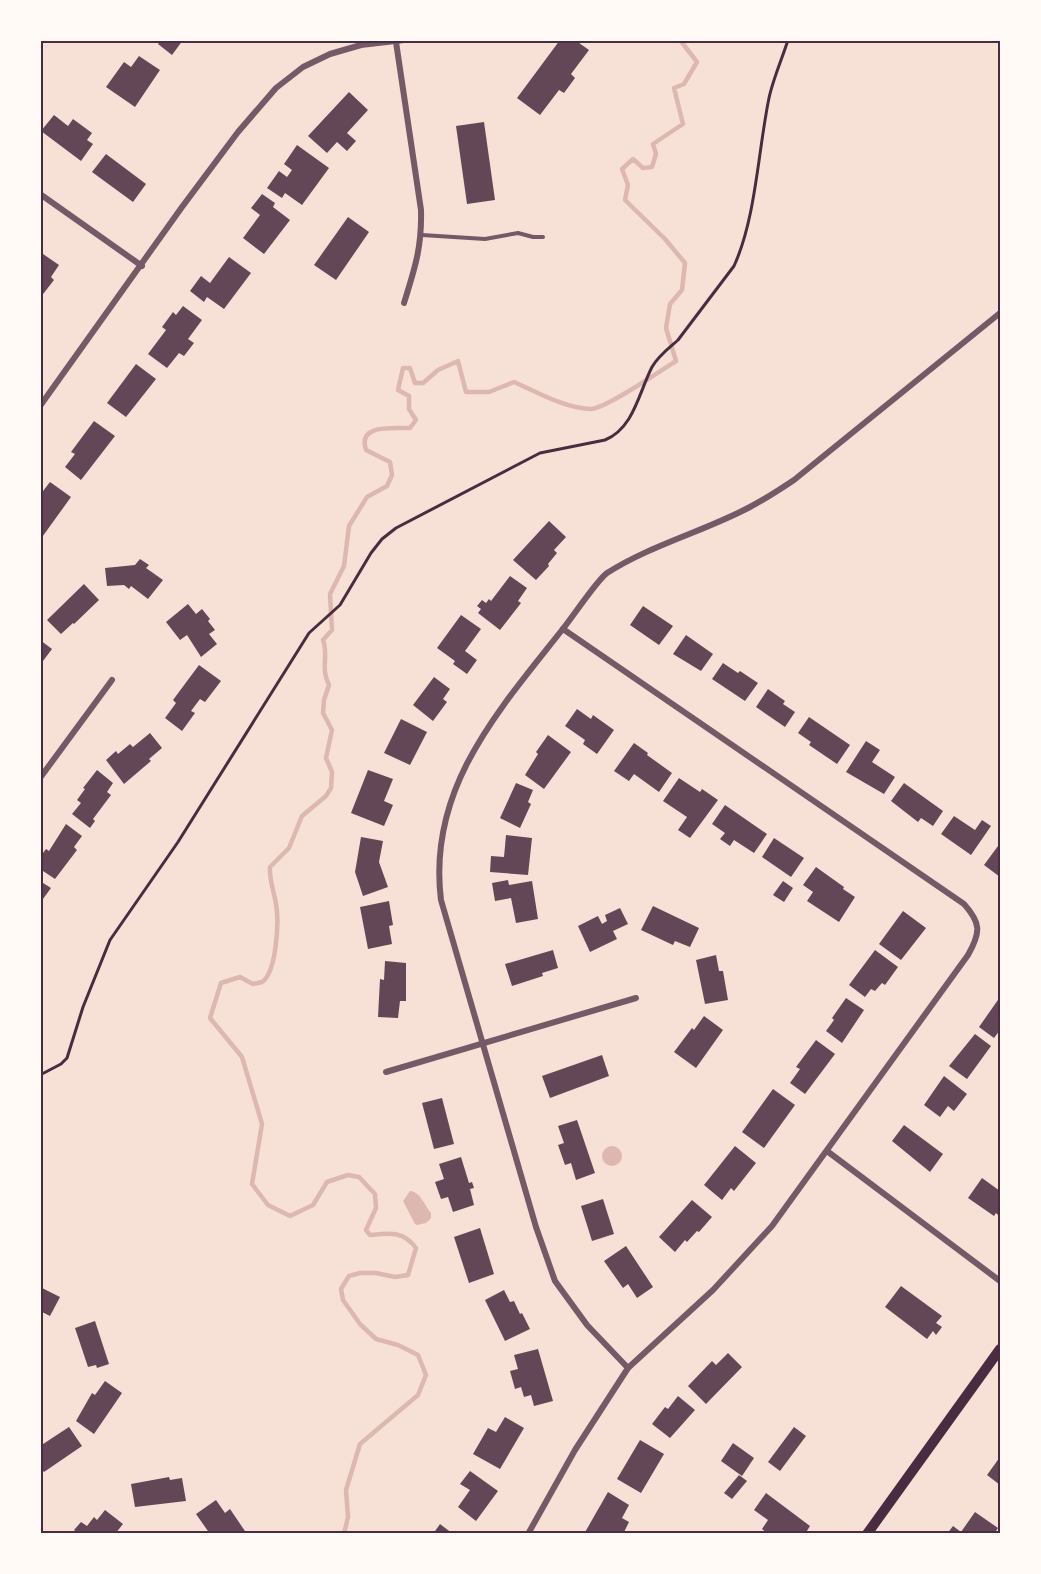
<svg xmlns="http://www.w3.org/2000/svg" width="1041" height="1574" font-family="Ubuntu,sans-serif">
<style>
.water{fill:#dcb8b0}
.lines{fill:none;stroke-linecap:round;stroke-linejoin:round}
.stream{stroke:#dcb8b0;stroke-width:4.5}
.building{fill:#644757}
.path{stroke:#4a2c40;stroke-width:3}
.service{stroke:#755966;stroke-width:4}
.minor{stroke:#755966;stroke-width:6}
.secondary{stroke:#4a2c40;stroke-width:10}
.neatline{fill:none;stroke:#4a2c40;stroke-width:2}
</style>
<rect width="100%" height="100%" fill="#f7e1d7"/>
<g class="water">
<circle cx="612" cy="1156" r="10"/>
<path d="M 410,1191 C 421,1192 424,1205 431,1213 L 431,1218 L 426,1223 L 417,1225 L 415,1224 L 403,1201 Z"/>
</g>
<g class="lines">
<path class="stream" d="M 344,1534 L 348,1517 L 346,1490 L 360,1444 L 418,1395 L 426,1375 L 418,1355 L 398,1345 L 376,1339 L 360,1324 L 343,1300 L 341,1289 L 349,1276 L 360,1273 L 376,1273 L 395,1277 L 408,1275 L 416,1248 C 403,1231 391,1233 370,1235 L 366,1230 L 376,1208 L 375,1194 L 359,1177 L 348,1175 L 327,1182 L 313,1205 L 290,1216 L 268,1205 L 252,1184 L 262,1124 L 242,1057 L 210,1018 L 221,983 L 240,977 L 253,984 C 256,983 259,983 262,982 C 277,972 279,920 276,904 C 274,891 269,880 270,867 L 289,848 L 302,816 L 326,796 L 331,788 L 332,772 L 326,758 L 332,730 L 323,713 L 324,700 L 329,685 C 320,668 329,656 323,640 L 332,630 L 330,594 L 344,566 L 349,526 L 367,497 L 387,486 L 392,475 L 390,462 L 366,450 C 357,423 394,429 410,428 L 416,420 L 409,409 L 409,396 L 398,390 L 403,368 L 410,368 L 415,383 L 423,383 L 438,370 L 458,361 L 466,392 L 489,392 L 514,382 C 537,392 564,408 590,409 C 604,410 660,371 676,361 L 666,328 L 670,304 L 682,290 L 685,263 L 665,239 L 625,200 L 628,185 L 622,169 L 633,159 L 643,168 L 652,167 L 656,154 L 653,144 L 683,124 L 674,88 L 684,84 L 697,62 L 680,40"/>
</g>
<g class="building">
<path d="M 161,40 L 183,40 L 172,55 L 158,44 Z"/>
<path d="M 560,40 L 575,40 L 589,50 L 571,74 L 575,78 L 564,93 L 559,90 L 540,115 L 517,98 Z"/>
<path d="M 139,56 L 160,70 L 135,107 L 106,87 L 124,62 L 131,67 Z"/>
<path d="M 349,92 L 368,110 L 347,133 L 356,141 L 347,151 L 337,142 L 327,153 L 308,136 Z"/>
<path d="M 54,115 L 68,126 L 73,119 L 92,133 L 87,140 L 93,144 L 81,161 L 41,131 Z"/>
<path d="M 484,122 L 495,200 L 467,204 L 456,126 Z"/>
<path d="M 297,145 L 329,168 L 302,205 L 285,193 L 282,198 L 267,188 L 279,171 L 287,177 L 292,170 L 284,164 Z"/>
<path d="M 106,154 L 146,184 L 133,202 L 92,172 Z"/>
<path d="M 262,194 L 275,203 L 273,207 L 290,220 L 264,254 L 243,238 L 260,215 L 251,208 Z"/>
<path d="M 348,217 L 369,232 L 336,280 L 314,265 Z"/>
<path d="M 43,254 L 59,265 L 51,277 L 54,280 L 40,298 L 40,257 Z"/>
<path d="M 229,257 L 251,273 L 224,309 L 207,297 L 204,302 L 190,291 L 201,276 L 210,283 Z"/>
<path d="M 183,306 L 202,320 L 188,339 L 194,343 L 184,356 L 179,353 L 167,368 L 148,354 L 166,330 L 162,327 L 173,312 L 176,315 Z"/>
<path d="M 136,364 L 156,379 L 126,417 L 107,403 Z"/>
<path d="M 94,421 L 115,436 L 81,480 L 65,467 L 75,454 L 71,452 Z"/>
<path d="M 50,482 L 71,497 L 40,540 L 40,495 Z"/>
<path d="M 549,521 L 566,537 L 554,550 L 557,553 L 548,564 L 549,566 L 536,580 L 513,560 Z"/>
<path d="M 140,559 L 149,565 L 146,568 L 163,580 L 148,599 L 131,586 L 129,589 L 124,585 L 107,586 L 105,568 L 135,565 Z"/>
<path d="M 510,576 L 527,588 L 518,601 L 521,603 L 500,630 L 478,613 L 481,609 L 477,606 L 482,600 L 486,603 L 489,599 L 491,601 Z"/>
<path d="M 84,584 L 99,600 L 74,624 L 73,623 L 61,634 L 47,620 Z"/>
<path d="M 188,604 L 196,614 L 202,609 L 210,619 L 208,621 L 215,630 L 209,634 L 217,644 L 201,657 L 187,635 L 180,640 L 166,622 Z"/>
<path d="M 643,606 L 673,626 L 659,645 L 630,625 Z"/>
<path d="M 461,615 L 481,629 L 465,651 L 477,660 L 467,674 L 453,664 L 455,661 L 437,648 Z"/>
<path d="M 686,635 L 713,654 L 701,671 L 673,654 Z"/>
<path d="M 40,640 L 52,649 L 40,665 Z"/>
<path d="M 723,663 L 738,673 L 740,671 L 758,683 L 745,701 L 712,679 Z"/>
<path d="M 199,665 L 221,681 L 205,702 L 200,699 L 191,711 L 195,713 L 182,731 L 165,718 L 176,703 L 173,700 Z"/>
<path d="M 434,677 L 450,689 L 443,699 L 447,702 L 433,721 L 413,705 Z"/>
<path d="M 768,689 L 785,701 L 783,704 L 795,712 L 785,727 L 756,707 Z"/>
<path d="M 577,709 L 591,719 L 593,715 L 614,730 L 597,754 L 583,744 L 585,740 L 565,726 Z"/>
<path d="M 809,717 L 850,745 L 837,764 L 809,745 L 811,742 L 798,733 Z"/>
<path d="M 401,719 L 427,732 L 410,765 L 384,753 Z"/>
<path d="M 150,733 L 162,748 L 149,759 L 151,761 L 124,784 L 106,760 L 116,751 L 118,754 L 130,744 L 133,747 Z"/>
<path d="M 548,735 L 571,752 L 544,789 L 525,775 L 538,754 L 536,752 Z"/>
<path d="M 866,741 L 880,750 L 872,762 L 895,777 L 884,794 L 846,772 Z"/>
<path d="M 634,743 L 648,753 L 647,755 L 672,773 L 659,792 L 634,774 L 629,781 L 614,771 Z"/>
<path d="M 97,770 L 113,783 L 107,792 L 111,795 L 93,819 L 95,821 L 90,828 L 72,814 L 81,803 L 77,800 L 85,789 L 83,788 Z"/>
<path d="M 368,770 L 393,779 L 384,801 L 393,805 L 384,826 L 351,813 Z"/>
<path d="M 679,778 L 700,792 L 702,789 L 718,800 L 690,838 L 678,830 L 687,817 L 663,801 Z"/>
<path d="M 516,783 L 533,790 L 528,802 L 531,804 L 520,828 L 500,818 Z"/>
<path d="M 904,783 L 943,811 L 933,826 L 921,818 L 918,822 L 891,801 Z"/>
<path d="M 725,805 L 767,834 L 754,853 L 734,840 L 730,846 L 720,839 L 725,833 L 712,824 Z"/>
<path d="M 954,816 L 975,830 L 982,820 L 991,826 L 971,855 L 941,834 Z"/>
<path d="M 66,824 L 82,836 L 74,847 L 77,850 L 55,879 L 40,869 L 40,857 L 46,849 L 49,851 Z"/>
<path d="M 506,835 L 532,838 L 528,875 L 490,872 L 491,856 L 504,857 Z"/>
<path d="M 361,837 L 383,841 L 379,862 L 388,887 L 363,896 L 355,872 Z"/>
<path d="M 774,838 L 804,858 L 791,877 L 762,857 Z"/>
<path d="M 998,846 L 1000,848 L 1000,877 L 984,865 Z"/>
<path d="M 816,867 L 844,887 L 843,889 L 855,897 L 839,922 L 807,901 L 813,892 L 803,885 Z"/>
<path d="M 508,880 L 509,885 L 532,881 L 538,919 L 516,923 L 511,898 L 495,901 L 492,883 Z"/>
<path d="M 40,881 L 51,888 L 40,903 Z"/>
<path d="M 783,881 L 793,888 L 784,902 L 773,895 Z"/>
<path d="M 389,901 L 393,925 L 389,926 L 392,944 L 368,949 L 360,907 Z"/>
<path d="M 653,906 L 699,928 L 690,947 L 675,941 L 673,945 L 641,930 Z"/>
<path d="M 620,908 L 628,924 L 613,931 L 617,939 L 590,952 L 578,926 L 598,916 L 602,924 L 607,921 L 605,915 Z"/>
<path d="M 903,911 L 926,928 L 901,960 L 879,944 Z"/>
<path d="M 553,950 L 558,968 L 542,973 L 543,976 L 512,986 L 505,964 Z"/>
<path d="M 875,950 L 898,967 L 885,985 L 882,983 L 875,991 L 871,989 L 865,997 L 849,985 Z"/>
<path d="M 716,955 L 719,971 L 723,971 L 728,1000 L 705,1004 L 696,960 Z"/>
<path d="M 385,961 L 406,963 L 406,1001 L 400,1001 L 398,1018 L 378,1017 L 380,979 L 384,980 Z"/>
<path d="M 1000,997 L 1000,1030 L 994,1038 L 979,1027 Z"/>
<path d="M 846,998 L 864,1010 L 842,1043 L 826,1031 L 834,1020 L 832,1018 Z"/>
<path d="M 704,1016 L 723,1030 L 696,1068 L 674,1052 L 692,1028 L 694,1030 Z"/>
<path d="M 975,1034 L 991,1046 L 967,1079 L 949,1066 Z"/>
<path d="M 816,1040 L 835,1054 L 805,1094 L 790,1083 L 800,1069 L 796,1067 Z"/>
<path d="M 602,1055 L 609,1076 L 550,1098 L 542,1076 Z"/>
<path d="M 944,1076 L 967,1094 L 954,1111 L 948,1106 L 940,1117 L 924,1105 Z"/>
<path d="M 773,1089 L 795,1105 L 764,1148 L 742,1132 Z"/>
<path d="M 442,1098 L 454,1144 L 434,1149 L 422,1103 Z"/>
<path d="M 577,1120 L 595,1173 L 576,1180 L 571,1163 L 565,1165 L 558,1145 L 564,1143 L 558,1126 Z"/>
<path d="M 904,1125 L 943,1154 L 930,1172 L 892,1141 Z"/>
<path d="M 735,1146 L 756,1163 L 734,1191 L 731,1188 L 722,1200 L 704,1185 Z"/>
<path d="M 461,1157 L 469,1183 L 472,1182 L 474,1188 L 470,1189 L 474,1205 L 453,1212 L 448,1197 L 441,1199 L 435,1182 L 444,1179 L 439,1164 Z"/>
<path d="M 982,1178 L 1000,1191 L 1000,1217 L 996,1213 L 994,1216 L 968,1198 Z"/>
<path d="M 603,1199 L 614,1234 L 592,1241 L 581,1206 Z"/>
<path d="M 692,1200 L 712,1217 L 699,1232 L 697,1231 L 687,1242 L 685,1240 L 675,1252 L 659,1237 Z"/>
<path d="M 480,1228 L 494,1274 L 469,1283 L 454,1237 Z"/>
<path d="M 626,1246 L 653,1287 L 637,1298 L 628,1284 L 623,1288 L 604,1261 Z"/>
<path d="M 901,1286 L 942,1316 L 936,1323 L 942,1327 L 936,1335 L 933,1331 L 927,1339 L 885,1307 Z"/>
<path d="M 40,1287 L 60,1297 L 50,1316 L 40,1311 Z"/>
<path d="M 504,1290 L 510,1302 L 514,1301 L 520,1314 L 522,1313 L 530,1329 L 505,1341 L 485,1300 Z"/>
<path d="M 95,1321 L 109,1364 L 97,1368 L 96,1365 L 88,1367 L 75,1328 Z"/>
<path d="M 538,1349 L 553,1401 L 534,1406 L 531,1395 L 524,1397 L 521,1387 L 515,1389 L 510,1371 L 518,1369 L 514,1355 Z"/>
<path d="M 728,1353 L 742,1367 L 706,1404 L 688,1386 L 712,1361 L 716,1365 Z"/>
<path d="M 105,1381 L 122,1393 L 94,1434 L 76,1421 L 92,1393 L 95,1395 Z"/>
<path d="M 678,1396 L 695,1410 L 670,1438 L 652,1424 L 665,1407 L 668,1409 Z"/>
<path d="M 505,1417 L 524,1428 L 500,1469 L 473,1454 L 488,1428 L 496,1432 Z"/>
<path d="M 69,1427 L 82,1446 L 44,1472 L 40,1468 L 40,1446 Z"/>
<path d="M 794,1427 L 806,1436 L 780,1471 L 768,1462 Z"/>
<path d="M 640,1440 L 664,1454 L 641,1493 L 617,1479 Z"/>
<path d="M 733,1443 L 754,1458 L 742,1476 L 721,1461 Z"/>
<path d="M 1000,1457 L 1000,1485 L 987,1475 Z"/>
<path d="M 470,1471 L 498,1491 L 476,1521 L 458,1507 L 470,1490 L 460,1484 Z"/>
<path d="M 739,1475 L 747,1481 L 732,1499 L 724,1493 Z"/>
<path d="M 169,1477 L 170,1480 L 182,1478 L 186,1501 L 135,1507 L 131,1484 Z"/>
<path d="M 608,1492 L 629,1505 L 622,1518 L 629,1522 L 623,1534 L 610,1532 L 609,1534 L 584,1534 Z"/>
<path d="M 766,1493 L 810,1526 L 805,1534 L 768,1534 L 762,1529 L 768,1520 L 754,1510 Z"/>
<path d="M 216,1500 L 225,1513 L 230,1509 L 247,1534 L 210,1534 L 196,1514 Z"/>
<path d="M 105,1510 L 123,1524 L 115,1534 L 79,1534 L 74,1530 L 81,1522 L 87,1526 L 94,1517 L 97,1520 Z"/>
<path d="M 975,1512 L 998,1528 L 994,1534 L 947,1534 L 953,1526 L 961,1532 Z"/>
<path d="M 440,1524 L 453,1534 L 433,1534 Z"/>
</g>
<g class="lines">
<path class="path" d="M 40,1075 L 61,1064 L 67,1058 L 83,1007 L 110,940 L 178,842 L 309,633 L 340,605 L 371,553 L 382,539 L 396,528 L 540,453 L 605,440 C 634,428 639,392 652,367 C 658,356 669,348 678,340 L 734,266 C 756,218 758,151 769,98 C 773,79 782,59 788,40"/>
<path class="service" d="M 422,235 L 485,239 L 518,233 L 533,237 L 543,237"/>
<g class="minor">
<path d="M 396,42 L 421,210 C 422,247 415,268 404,303"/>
<path d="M 40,194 L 142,266"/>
<path d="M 40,406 L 182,207 L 238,132 L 276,88 L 303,67 L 330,54 L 361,45 L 404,40"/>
<path d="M 40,778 L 112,680"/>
<path d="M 386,1072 L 636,998"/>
<path d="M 827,1151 L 1000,1281"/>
<path d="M 628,1368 L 587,1325 L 555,1281 L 536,1227 L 441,900 C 427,789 498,711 562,630 C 572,618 597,580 607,573 C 651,545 702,532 748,508 C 764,500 779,490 794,480 L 1000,313"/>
<path d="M 528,1534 L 575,1450 L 628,1368 L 713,1290 L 772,1226 L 968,955 C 981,932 981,923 964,904 L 563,629"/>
</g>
<path class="secondary" d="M 867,1534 L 1000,1349"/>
</g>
<rect width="1041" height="1574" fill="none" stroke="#fffaf5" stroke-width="84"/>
<rect x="42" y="42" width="957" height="1490" class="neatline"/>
</svg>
